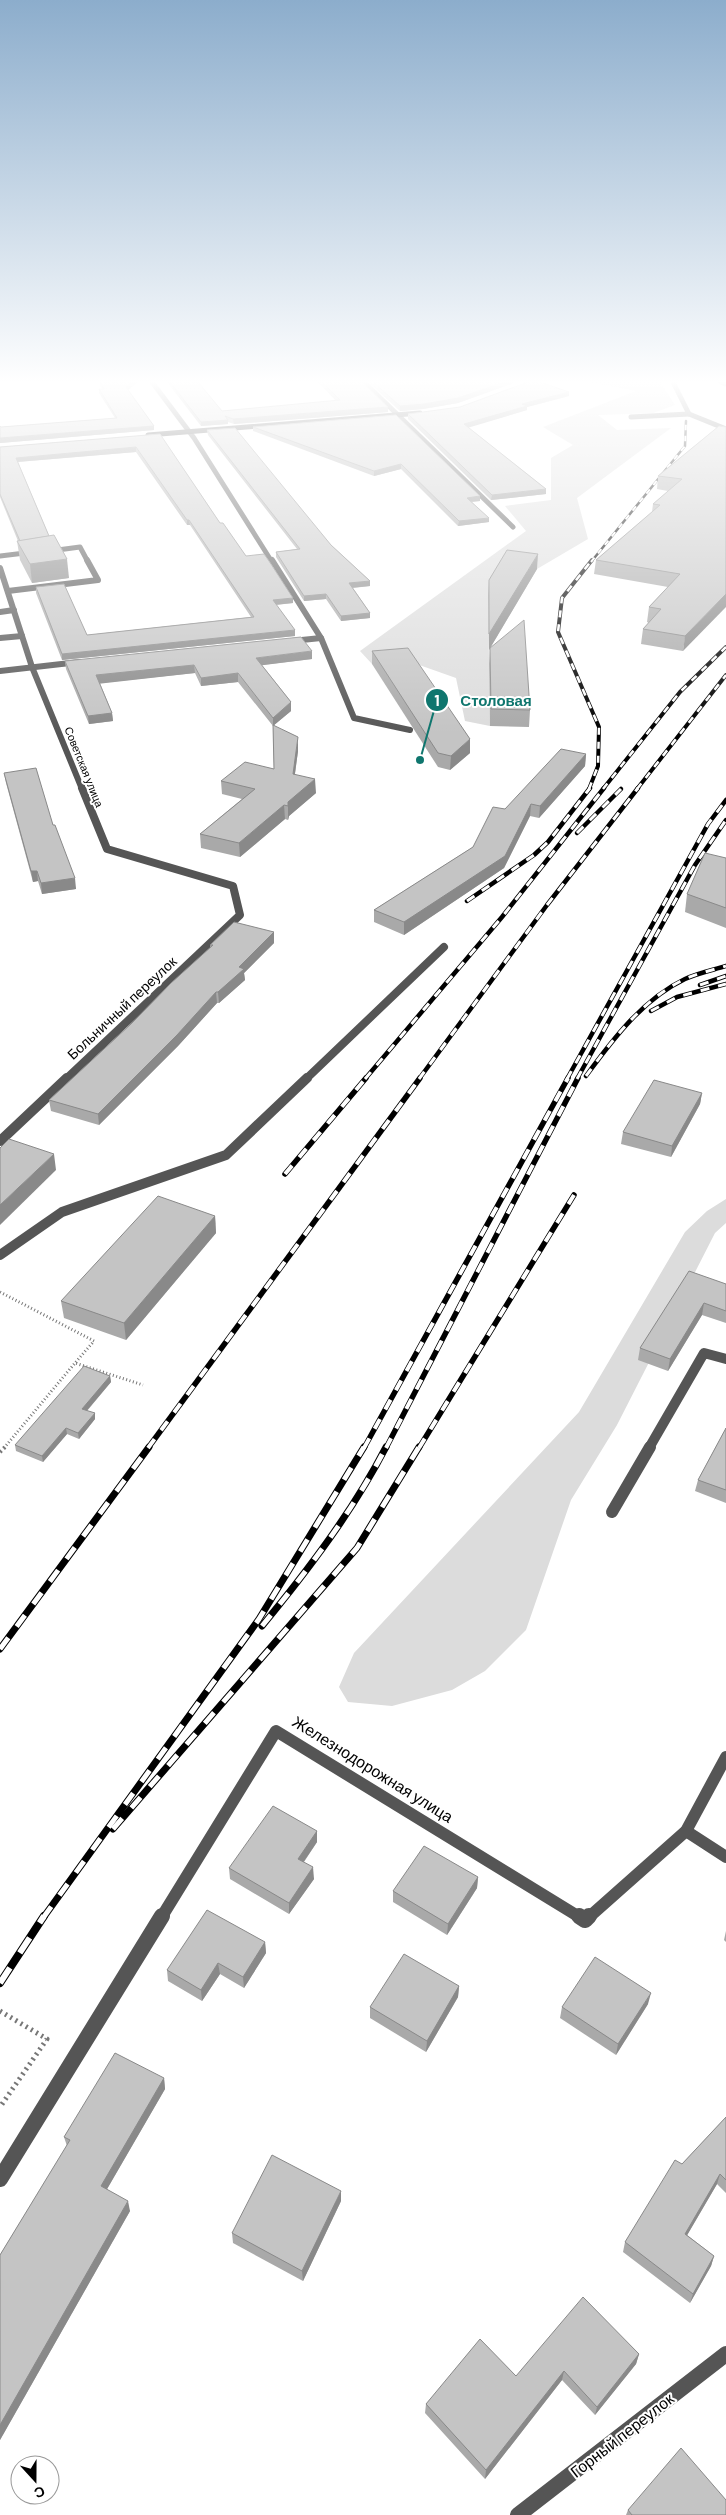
<svg xmlns="http://www.w3.org/2000/svg" width="726" height="2515" font-family="Barlow,sans-serif">
<style>
.green{fill:#dcdcdc}
.lines{fill:none;stroke-linecap:round;stroke-linejoin:round}
.path-far2{stroke:#777;stroke-width:3;stroke-dasharray:1 2.5;stroke-linecap:butt}
.path-far1{stroke:#777;stroke-width:4;stroke-dasharray:2 3;stroke-linecap:butt}
.path{stroke:#777;stroke-width:5;stroke-dasharray:2 4;stroke-linecap:butt}
.lane-far4{stroke:#555;stroke-width:5}
.lane-far3{stroke:#555;stroke-width:6}
.lane-far2{stroke:#555;stroke-width:8}
.lane-far1{stroke:#555;stroke-width:10}
.lane{stroke:#555;stroke-width:12}
.street-far5{stroke:#555;stroke-width:5}
.street-far4{stroke:#555;stroke-width:6}
.street-far3{stroke:#555;stroke-width:8}
.street-far2{stroke:#555;stroke-width:10}
.street-far1{stroke:#555;stroke-width:12}
.street{stroke:#555;stroke-width:16}
.secondary{stroke:#222;stroke-width:5}
.rail-far5-casing{stroke:#000;stroke-width:2.5}
.rail-far4-casing{stroke:#000;stroke-width:4}
.rail-far3-casing{stroke:#000;stroke-width:4.5}
.rail-far2-casing{stroke:#000;stroke-width:5.5}
.rail-far1-casing{stroke:#000;stroke-width:7}
.rail-casing{stroke:#000;stroke-width:8}
.rail-far5{stroke:#fff;stroke-width:2;stroke-dasharray:5.5;stroke-linecap:butt}
.rail-far4{stroke:#fff;stroke-width:2.5;stroke-dasharray:7;stroke-linecap:butt}
.rail-far3{stroke:#fff;stroke-width:3;stroke-dasharray:9;stroke-linecap:butt}
.rail-far2{stroke:#fff;stroke-width:4;stroke-dasharray:11;stroke-linecap:butt}
.rail-far1{stroke:#fff;stroke-width:5;stroke-dasharray:14;stroke-linecap:butt}
.rail{stroke:#fff;stroke-width:6;stroke-dasharray:18;stroke-linecap:butt}
.wall{fill:#a9a9a9}
.shaded-wall{fill:#898989}
.building{fill:#c4c4c4;stroke:#898989}
.labels{text-anchor:middle;stroke-width:4;stroke-linejoin:round;paint-order:stroke}
.far-street-label{font-size:11px;fill:#000;stroke:#fff}
.street-label{font-size:14px;fill:#000;stroke:#fff}
.near-street-label{font-size:16px;fill:#000;stroke:#fff}
.leader{fill:none;stroke:#0f766e;stroke-width:2}
.callout-dot{fill:#0f766e;stroke:#fff;stroke-width:2}
.mark-label{font-size:15px;text-anchor:middle;font-weight:bold;fill:#fff}
.callout-label{font-size:15px;text-anchor:middle;font-weight:bold;fill:#0f766e;stroke:#fff;stroke-width:4;stroke-linejoin:round;paint-order:stroke}
</style>
<rect width="100%" height="100%" fill="#fff"/>
<g class="green">
<path d="M 589,382 L 660,382 L 675,405 L 653,413 L 598,415 L 617,430 L 671,428 L 577,498 L 588,539 L 537,569 L 506,565 L 488,595 L 490,726 L 465,721 L 456,678 L 408,661 L 372,664 L 360,651 L 526,531 L 505,506 L 551,500 L 551,458 L 573,445 L 543,427 L 636,391 Z"/>
<path d="M 726,1199 L 726,1223 L 715,1233 L 617,1425 L 571,1500 L 526,1630 L 485,1671 L 452,1690 L 392,1706 L 348,1702 L 339,1687 L 354,1653 L 579,1412 L 685,1232 L 707,1211 Z"/>
</g>
<g class="lines">
<g class="path-far2">
<path d="M 0,1292 L 94,1341 L 75,1363"/>
<path d="M 4,1448 L 75,1363 L 143,1385"/>
</g>
<path class="path-far1" d="M 0,1452 L 5,1447"/>
<path class="path" d="M 0,2011 L 47,2039 L 0,2107"/>
<g class="lane-far4">
<path d="M 673,382 L 689,414 L 726,429"/>
<path d="M 631,417 L 689,414"/>
<path d="M 50,551 L 80,547 L 88,562"/>
<path d="M 0,556 L 33,552"/>
</g>
<g class="lane-far3">
<path d="M 8,591 L 98,580 L 87,560"/>
<path d="M 0,612 L 14,610"/>
<path d="M 0,638 L 22,636"/>
<path d="M 321,638 L 354,718 L 410,730"/>
</g>
<path class="lane-far2" d="M 306,1079 L 444,947"/>
<g class="lane-far1">
<path d="M 0,1255 L 62,1212 L 226,1155 L 307,1078"/>
<path d="M 649,1448 L 704,1353 L 726,1359"/>
</g>
<path class="lane" d="M 612,1512 L 650,1447"/>
<g class="street-far5">
<path d="M 152,382 L 194,438 L 272,562"/>
<path d="M 364,382 L 513,527"/>
</g>
<g class="street-far4">
<path d="M 272,560 L 321,638 L 292,641"/>
<path d="M 0,568 L 32,667 L 82,789"/>
<path d="M 0,671 L 79,662"/>
</g>
<path class="street-far3" d="M 66,1079 L 240,915 L 233,886 L 107,849 L 82,788"/>
<path class="street-far2" d="M 0,1141 L 67,1078"/>
<g class="street-far1">
<path d="M 686,1831 L 726,1857"/>
<path d="M 161,1918 L 276,1731 L 581,1918"/>
<path d="M 588,1918 L 686,1831 L 726,1757"/>
</g>
<g class="street">
<path d="M 579,1916 L 585,1920 L 589,1916"/>
<path d="M 0,2179 L 162,1916"/>
<path d="M 518,2515 L 726,2354"/>
</g>
<g class="secondary">
<path d="M 721,382 L 726,384"/>
<path d="M 148,435 L 420,413"/>
</g>
<defs>
<path id="rail-far5" d="M 591,562 L 685,446 L 686,421"/>
<g id="rail-far4">
<path d="M 589,789 L 598,766 L 599,727 L 558,632 L 562,598 L 592,560"/>
<path d="M 603,789 L 680,692 L 726,647"/>
<path d="M 637,789 L 726,675"/>
</g>
<g id="rail-far3">
<path d="M 577,833 L 621,789"/>
<path d="M 467,901 L 534,855 L 548,842 L 590,788"/>
<path d="M 700,985 L 726,976"/>
<path d="M 651,1011 L 677,997 L 726,984"/>
<path d="M 586,1076 C 613,1039 643,999 685,979 C 698,973 713,970 726,966"/>
<path d="M 365,1079 L 502,917 L 604,788"/>
<path d="M 419,1079 L 547,905 L 638,788"/>
<path d="M 567,1079 L 708,824 L 726,800"/>
<path d="M 577,1079 L 695,865 L 726,820"/>
</g>
<g id="rail-far2">
<path d="M 285,1174 L 366,1078"/>
<path d="M 148,1448 L 420,1078"/>
<path d="M 364,1448 L 568,1078"/>
<path d="M 386,1448 L 578,1078"/>
<path d="M 419,1448 L 574,1195"/>
</g>
<g id="rail-far1">
<path d="M 262,1626 C 308,1570 353,1511 386,1447"/>
<path d="M 0,1649 L 149,1447"/>
<path d="M 113,1829 L 357,1548 L 419,1447"/>
<path d="M 43,1918 L 259,1619 L 364,1447"/>
</g>
<path id="rail" d="M 0,1983 L 44,1916"/>
</defs>
<use href="#rail-far5" class="rail-far5-casing"/>
<use href="#rail-far4" class="rail-far4-casing"/>
<use href="#rail-far3" class="rail-far3-casing"/>
<use href="#rail-far2" class="rail-far2-casing"/>
<use href="#rail-far1" class="rail-far1-casing"/>
<use href="#rail" class="rail-casing"/>
<use href="#rail-far5" class="rail-far5"/>
<use href="#rail-far4" class="rail-far4"/>
<use href="#rail-far3" class="rail-far3"/>
<use href="#rail-far2" class="rail-far2"/>
<use href="#rail-far1" class="rail-far1"/>
<use href="#rail" class="rail"/>
</g>
<g class="wall">
<path d="M 98,382 L 138,382 L 128,390 L 154,426 L 154,430 L 0,443 L 0,426 L 1,427 L 115,418 L 99,393 L 99,389 L 102,389 Z"/>
<path d="M 167,382 L 198,382 L 222,411 L 336,401 L 318,382 L 362,382 L 388,407 L 388,412 L 234,424 L 228,422 L 228,424 L 201,426 Z"/>
<path d="M 368,382 L 516,382 L 458,403 L 423,409 L 400,411 Z"/>
<path d="M 569,396 L 527,407 L 527,410 L 468,427 L 546,489 L 546,494 L 491,500 L 408,419 L 408,414 Z"/>
<path d="M 396,415 L 480,496 L 480,501 L 472,502 L 489,522 L 458,526 L 401,469 L 374,476 L 253,431 L 253,427 Z"/>
<path d="M 719,426 L 683,651 L 641,644 L 643,629 L 649,623 L 647,622 L 649,607 L 668,587 L 594,574 L 596,560 L 652,512 L 653,504 L 668,491 L 657,489 L 658,476 Z"/>
<path d="M 207,430 L 370,581 L 370,586 L 353,588 L 370,613 L 370,618 L 341,621 L 326,599 L 304,601 L 276,557 L 276,552 L 297,549 L 208,435 Z"/>
<path d="M 160,434 L 220,523 L 246,556 L 293,603 L 276,605 L 295,636 L 62,660 L 36,593 L 36,587 L 87,635 L 251,617 L 190,525 L 187,525 L 136,452 L 18,462 L 49,536 L 69,578 L 32,583 L 20,560 L 17,541 L 18,541 L 0,497 L 0,447 Z"/>
<path d="M 537,569 L 490,648 L 530,710 L 529,727 L 490,726 L 489,664 L 490,648 L 489,650 L 488,595 L 489,580 Z"/>
<path d="M 372,651 L 470,753 L 450,770 L 438,767 L 372,664 Z"/>
<path d="M 312,659 L 262,665 L 291,702 L 291,711 L 274,725 L 298,751 L 295,774 L 316,793 L 289,816 L 288,820 L 285,819 L 240,857 L 201,848 L 200,834 L 242,799 L 222,794 L 221,781 L 274,769 L 273,726 L 238,682 L 201,686 L 195,673 L 100,683 L 112,713 L 113,721 L 89,724 L 66,669 L 65,661 Z"/>
<path d="M 586,754 L 585,766 L 539,818 L 530,816 L 504,868 L 404,935 L 374,922 L 374,910 L 473,847 L 505,809 Z"/>
<path d="M 4,773 L 53,825 L 76,889 L 42,894 L 38,881 L 33,882 L 6,783 Z"/>
<path d="M 726,858 L 726,928 L 685,912 L 687,894 Z"/>
<path d="M 274,943 L 244,973 L 245,980 L 219,1003 L 217,1003 L 178,1046 L 99,1125 L 51,1111 L 49,1100 L 132,1023 L 210,948 L 210,945 Z"/>
<path d="M 702,1093 L 700,1104 L 671,1157 L 621,1144 L 623,1132 Z"/>
<path d="M 215,1216 L 216,1233 L 126,1340 L 64,1318 L 61,1301 Z"/>
<path d="M 726,1284 L 726,1323 L 702,1315 L 668,1371 L 638,1360 L 640,1348 Z"/>
<path d="M 110,1376 L 111,1382 L 87,1411 L 95,1419 L 79,1439 L 67,1434 L 43,1462 L 16,1451 L 15,1445 Z"/>
<path d="M 726,1428 L 726,1503 L 695,1491 L 698,1480 Z"/>
<path d="M 317,1831 L 317,1842 L 304,1862 L 314,1879 L 289,1914 L 230,1879 L 229,1868 Z"/>
<path d="M 478,1877 L 477,1888 L 447,1935 L 393,1902 L 393,1891 Z"/>
<path d="M 726,1931 L 726,1942 L 724,1940 Z"/>
<path d="M 265,1942 L 266,1953 L 244,1988 L 220,1974 L 202,2001 L 168,1981 L 167,1970 Z"/>
<path d="M 459,1986 L 458,1997 L 426,2052 L 370,2018 L 370,2007 Z"/>
<path d="M 648,2004 L 616,2055 L 560,2018 L 562,2007 Z"/>
<path d="M 164,2078 L 165,2089 L 107,2189 L 130,2211 L 0,2440 L 0,2255 L 67,2146 L 64,2137 Z"/>
<path d="M 726,2117 L 726,2193 L 717,2184 L 687,2235 L 714,2256 L 711,2266 L 690,2303 L 623,2252 L 625,2242 L 682,2164 Z"/>
<path d="M 341,2201 L 303,2281 L 233,2243 L 232,2233 Z"/>
<path d="M 639,2354 L 636,2364 L 595,2415 L 562,2380 L 485,2479 L 425,2413 L 426,2404 L 516,2376 Z"/>
<path d="M 628,2510 L 726,2515 L 626,2515 Z"/>
</g>
<g class="shaded-wall">
<path d="M 132,382 L 138,382 L 126,391 L 126,387 Z"/>
<path d="M 504,382 L 516,382 L 458,403 L 423,409 L 400,411 L 400,406 Z"/>
<path d="M 569,392 L 569,396 L 527,407 L 527,410 L 464,429 L 464,424 L 522,404 Z"/>
<path d="M 388,407 L 388,412 L 234,424 L 233,419 Z"/>
<path d="M 228,420 L 228,424 L 201,426 L 201,422 Z"/>
<path d="M 154,426 L 154,430 L 0,443 L 0,438 Z"/>
<path d="M 136,447 L 136,452 L 16,462 L 16,458 Z"/>
<path d="M 401,464 L 401,469 L 374,476 L 374,471 Z"/>
<path d="M 546,489 L 546,494 L 491,500 L 492,495 Z"/>
<path d="M 480,496 L 480,501 L 467,502 L 467,498 Z"/>
<path d="M 489,518 L 489,522 L 458,526 L 459,521 Z"/>
<path d="M 187,520 L 189,520 L 190,525 L 187,525 Z"/>
<path d="M 538,554 L 537,569 L 489,650 L 489,634 Z"/>
<path d="M 67,559 L 69,578 L 32,583 L 30,564 Z"/>
<path d="M 370,581 L 370,586 L 349,588 L 349,583 Z"/>
<path d="M 326,594 L 326,599 L 304,601 L 304,596 Z"/>
<path d="M 726,594 L 726,607 L 683,651 L 685,636 Z"/>
<path d="M 293,598 L 293,603 L 273,605 L 273,600 Z"/>
<path d="M 370,613 L 370,618 L 341,621 L 341,616 Z"/>
<path d="M 295,630 L 295,636 L 62,660 L 62,654 Z"/>
<path d="M 312,651 L 312,659 L 256,666 L 256,658 Z"/>
<path d="M 194,665 L 195,673 L 97,684 L 96,675 Z"/>
<path d="M 238,673 L 238,682 L 201,686 L 201,678 Z"/>
<path d="M 291,702 L 291,711 L 273,726 L 273,718 Z"/>
<path d="M 112,713 L 113,721 L 89,724 L 88,716 Z"/>
<path d="M 298,737 L 298,751 L 293,787 L 293,774 Z"/>
<path d="M 470,739 L 470,753 L 450,770 L 451,756 Z"/>
<path d="M 586,754 L 585,766 L 539,818 L 540,806 Z"/>
<path d="M 315,779 L 316,793 L 289,816 L 288,820 L 288,802 Z"/>
<path d="M 531,804 L 530,816 L 504,868 L 404,935 L 404,922 Z"/>
<path d="M 284,805 L 285,819 L 240,857 L 239,843 Z"/>
<path d="M 31,871 L 37,871 L 38,881 L 33,882 Z"/>
<path d="M 75,878 L 76,889 L 42,894 L 41,883 Z"/>
<path d="M 274,932 L 274,943 L 244,973 L 245,980 L 219,1003 L 218,992 L 239,967 Z"/>
<path d="M 216,992 L 217,1003 L 178,1046 L 99,1125 L 98,1114 Z"/>
<path d="M 702,1093 L 700,1104 L 671,1157 L 672,1146 Z"/>
<path d="M 54,1154 L 56,1170 L 0,1225 L 0,1205 Z"/>
<path d="M 215,1216 L 216,1233 L 126,1340 L 124,1323 Z"/>
<path d="M 704,1303 L 702,1315 L 668,1371 L 670,1359 Z"/>
<path d="M 110,1376 L 111,1382 L 83,1415 L 82,1409 Z"/>
<path d="M 95,1413 L 95,1419 L 79,1439 L 78,1433 Z"/>
<path d="M 66,1428 L 67,1434 L 43,1462 L 42,1456 Z"/>
<path d="M 317,1831 L 317,1842 L 298,1870 L 298,1859 Z"/>
<path d="M 313,1867 L 314,1879 L 289,1914 L 289,1903 Z"/>
<path d="M 478,1877 L 477,1888 L 447,1935 L 448,1924 Z"/>
<path d="M 265,1942 L 266,1953 L 244,1988 L 243,1977 Z"/>
<path d="M 218,1963 L 220,1974 L 202,2001 L 201,1990 Z"/>
<path d="M 459,1986 L 458,1997 L 426,2052 L 427,2041 Z"/>
<path d="M 651,1993 L 648,2004 L 616,2055 L 618,2044 Z"/>
<path d="M 164,2078 L 165,2089 L 103,2196 L 101,2186 Z"/>
<path d="M 720,2174 L 717,2184 L 682,2244 L 685,2234 Z"/>
<path d="M 341,2191 L 341,2201 L 303,2281 L 302,2271 Z"/>
<path d="M 128,2201 L 130,2211 L 0,2440 L 0,2425 Z"/>
<path d="M 714,2256 L 711,2266 L 690,2303 L 693,2294 Z"/>
<path d="M 639,2354 L 636,2364 L 595,2415 L 597,2407 Z"/>
<path d="M 564,2371 L 562,2380 L 485,2479 L 486,2470 Z"/>
</g>
<g class="building">
<path d="M 100,382 L 132,382 L 126,387 L 154,426 L 0,438 L 0,426 L 1,427 L 117,418 L 99,389 L 104,389 Z"/>
<path d="M 170,382 L 198,382 L 222,411 L 340,400 L 322,382 L 362,382 L 388,407 L 233,419 L 225,416 L 228,420 L 201,422 Z"/>
<path d="M 373,382 L 504,382 L 458,398 L 424,404 L 400,406 Z"/>
<path d="M 528,382 L 540,382 L 569,392 L 522,404 L 527,406 L 464,424 L 546,489 L 492,495 L 408,414 L 460,407 Z"/>
<path d="M 396,415 L 480,496 L 467,498 L 489,518 L 459,521 L 401,464 L 374,471 L 253,427 Z"/>
<path d="M 719,426 L 726,427 L 726,594 L 685,636 L 643,629 L 661,609 L 649,607 L 680,574 L 596,560 L 660,505 L 653,504 L 682,479 L 658,476 Z"/>
<path d="M 235,428 L 331,545 L 370,581 L 349,583 L 370,613 L 341,616 L 326,594 L 304,596 L 276,552 L 300,549 L 207,430 Z"/>
<path d="M 160,434 L 220,523 L 223,523 L 246,556 L 264,554 L 269,561 L 293,598 L 273,600 L 295,630 L 62,654 L 36,587 L 64,584 L 87,635 L 254,617 L 189,520 L 187,520 L 136,447 L 16,458 L 49,536 L 20,541 L 0,494 L 0,447 Z"/>
<path d="M 54,535 L 67,559 L 30,564 L 17,541 Z"/>
<path d="M 507,550 L 538,554 L 489,634 L 489,580 Z"/>
<path d="M 524,620 L 530,710 L 491,709 L 490,648 Z"/>
<path d="M 301,637 L 312,651 L 256,658 L 291,702 L 273,718 L 238,673 L 201,678 L 194,665 L 96,675 L 112,713 L 88,716 L 65,661 Z"/>
<path d="M 408,648 L 470,739 L 451,756 L 438,753 L 372,651 Z"/>
<path d="M 273,725 L 298,737 L 293,774 L 315,779 L 288,802 L 288,806 L 284,805 L 239,843 L 200,834 L 255,789 L 221,781 L 245,762 L 274,769 Z"/>
<path d="M 561,749 L 586,754 L 540,806 L 531,804 L 505,856 L 404,922 L 374,910 L 473,847 L 493,807 L 505,809 Z"/>
<path d="M 36,768 L 53,825 L 55,825 L 75,878 L 41,883 L 37,871 L 31,871 L 4,773 Z"/>
<path d="M 705,853 L 726,858 L 726,908 L 687,894 Z"/>
<path d="M 234,922 L 274,932 L 239,967 L 244,969 L 218,992 L 216,992 L 177,1035 L 98,1114 L 49,1100 L 132,1023 L 171,983 L 213,945 L 210,945 Z"/>
<path d="M 654,1080 L 702,1093 L 672,1146 L 623,1132 Z"/>
<path d="M 9,1139 L 54,1154 L 0,1205 L 0,1148 Z"/>
<path d="M 158,1196 L 215,1216 L 124,1323 L 61,1301 Z"/>
<path d="M 689,1271 L 726,1284 L 726,1311 L 704,1303 L 670,1359 L 640,1348 Z"/>
<path d="M 84,1366 L 110,1376 L 82,1409 L 95,1413 L 78,1433 L 66,1428 L 42,1456 L 15,1445 Z"/>
<path d="M 726,1428 L 726,1490 L 698,1480 Z"/>
<path d="M 273,1806 L 317,1831 L 298,1859 L 313,1867 L 289,1903 L 229,1868 Z"/>
<path d="M 424,1846 L 478,1877 L 448,1924 L 393,1891 Z"/>
<path d="M 207,1910 L 265,1942 L 243,1977 L 218,1963 L 201,1990 L 167,1970 Z"/>
<path d="M 404,1954 L 459,1986 L 427,2041 L 370,2007 Z"/>
<path d="M 595,1957 L 651,1993 L 618,2044 L 562,2007 Z"/>
<path d="M 115,2053 L 164,2078 L 101,2186 L 128,2201 L 0,2425 L 0,2255 L 70,2140 L 64,2137 Z"/>
<path d="M 726,2117 L 726,2180 L 720,2174 L 685,2234 L 714,2256 L 693,2294 L 625,2242 L 675,2160 L 682,2164 Z"/>
<path d="M 272,2155 L 341,2191 L 302,2271 L 232,2233 Z"/>
<path d="M 583,2297 L 639,2354 L 597,2407 L 564,2371 L 486,2470 L 426,2404 L 480,2339 L 516,2376 Z"/>
<path d="M 681,2448 L 726,2500 L 726,2515 L 632,2515 L 628,2510 Z"/>
</g>
<linearGradient id="sky" x2="0" y2="1"><stop stop-color="#8cadcc"/><stop offset="0.52" stop-color="#fff"/><stop offset="1" stop-color="#fff" stop-opacity="0"/></linearGradient>
<rect width="726" height="734" fill="url(#sky)"/>
<g class="labels">
<g class="far-street-label">
<text transform="translate(84 767) rotate(68)" y="4">Советская улица</text>
</g>
<g class="street-label">
<text transform="translate(122 1008) rotate(-43)" y="5">Больничный переулок</text>
</g>
<g class="near-street-label">
<text transform="translate(373 1769) rotate(32)" y="6">Железнодорожная улица</text>
<text transform="translate(622 2435) rotate(-38)" y="6">Горный переулок</text>
</g>
</g>
<path class="leader" d="M420 760L437 700"/>
<g class="callout-dot">
<circle cx="420" cy="760" r="5"/>
<circle cx="437" cy="700" r="12"/>
</g>
<g class="mark-label">
<text x="437" y="706">1</text>
</g>
<g class="callout-label">
<text x="496" y="706">Столовая</text>
</g>
<g transform="translate(35 2480) rotate(159)"><circle r="24" fill="#ffffff" stroke="#999999"/>
<path d="M0-4L9 19L0 12L-9 19Z" fill="#000000"/>
<text y="-8" font-size="14" font-weight="bold" text-anchor="middle" fill="#000000">С</text>
</g>
</svg>
